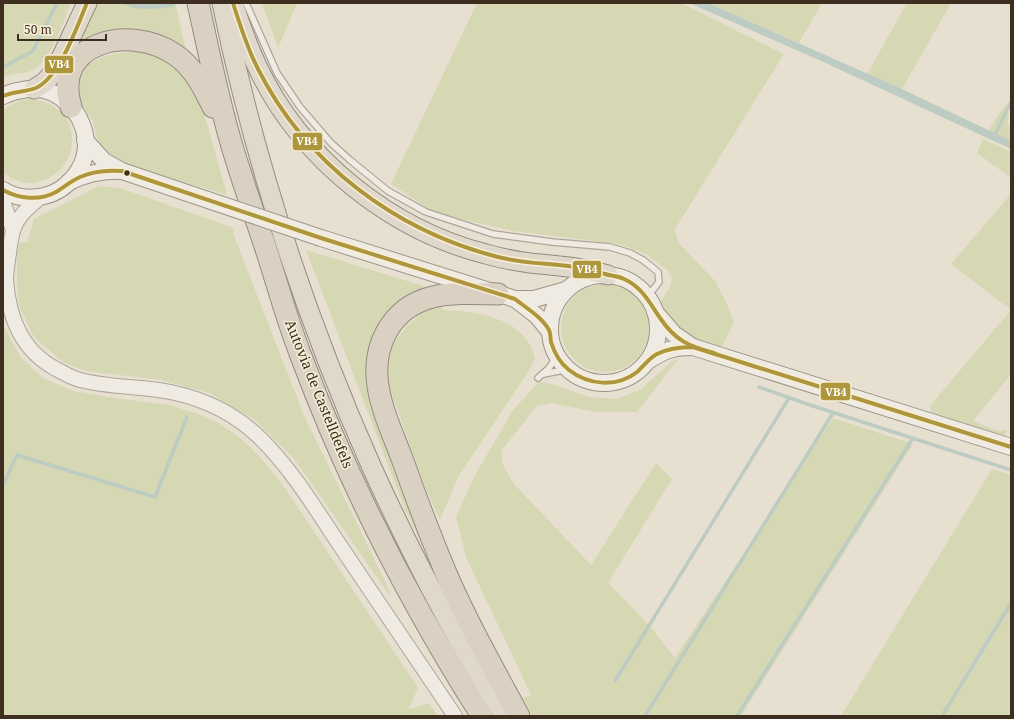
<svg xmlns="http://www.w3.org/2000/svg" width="1014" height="719" font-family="'Noto Serif',serif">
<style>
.green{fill:#d6d7b3}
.water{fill:#bcccc2}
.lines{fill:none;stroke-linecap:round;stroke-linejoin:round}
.stream{stroke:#bcccc2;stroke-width:3.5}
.service-casing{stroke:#ada599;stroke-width:8}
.tertiary-casing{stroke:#ada599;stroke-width:16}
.secondary-casing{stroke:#9c958a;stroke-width:18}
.trunk-casing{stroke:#928b80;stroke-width:21}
.motorway-casing{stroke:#928b80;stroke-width:23}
.service{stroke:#efebe3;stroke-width:5.5}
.tertiary{stroke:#efebe3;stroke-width:14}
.secondary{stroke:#efebe3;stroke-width:16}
.trunk{stroke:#e0d9cb;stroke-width:19}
.motorway{stroke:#dad1c2;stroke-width:21}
.secondary-bridge-casing{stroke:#9c958a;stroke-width:18;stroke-linecap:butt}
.secondary-bridge{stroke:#efebe3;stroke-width:16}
.bus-1-casing{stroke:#f7eed8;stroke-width:7}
.bus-1{stroke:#ae963c;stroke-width:4}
.bus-dot{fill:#3d2e20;stroke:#f7eed8;stroke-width:1.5}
.labels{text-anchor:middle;stroke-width:3;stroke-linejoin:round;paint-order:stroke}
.street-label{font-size:14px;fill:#3d2e20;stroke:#f7eed8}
.line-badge{stroke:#f7eed8;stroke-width:1.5}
.badge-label{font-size:11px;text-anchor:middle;font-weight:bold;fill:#fff}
</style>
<rect width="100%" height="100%" fill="#e7e0d1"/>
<g class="green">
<path d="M 3,3 L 71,3 C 63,22 51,61 33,70 C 23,75 13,71 3,78 Z"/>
<path d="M 95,3 L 175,3 L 187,54 L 156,35 L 72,53 Z"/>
<path d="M 262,3 L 297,3 L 278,48 Z"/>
<path d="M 477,3 L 681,3 L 784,54 L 675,229 L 678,242 L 715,281 L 726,302 L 734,323 L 721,348 C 710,344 697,342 687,336 C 679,332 663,310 661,301 L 670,287 L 672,278 L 668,271 L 646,254 L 619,244 L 514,231 L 460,219 L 429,209 L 391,184 Z"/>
<path d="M 708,3 L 822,3 L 799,43 Z"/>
<path d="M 907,3 L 951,3 L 902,89 L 867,74 Z"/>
<path d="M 125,52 L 138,52 L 157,56 L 182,75 L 189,83 L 200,99 L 227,195 L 118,162 L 104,149 L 96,136 L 93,122 L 83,106 L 79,93 L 80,79 L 87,65 L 104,56 Z"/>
<path d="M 22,100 C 26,100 32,99 37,100 C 85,109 84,174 34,183 C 24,184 11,180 3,172 L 3,111 L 8,106 Z"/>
<path d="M 1006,104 L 1009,116 L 1007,124 L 1011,126 L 1011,142 L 988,131 Z"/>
<path d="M 983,139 L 1011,152 L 1011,178 L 977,153 Z"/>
<path d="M 99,186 L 120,188 L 234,228 L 233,233 L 305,418 L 386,583 L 392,599 L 293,457 L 255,420 L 209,393 L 161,380 L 85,371 L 63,362 L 34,337 L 19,306 L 17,282 L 17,252 L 20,242 L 27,243 L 34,219 Z"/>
<path d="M 1011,194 L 1011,374 L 973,421 L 998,431 L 1007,430 L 1003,437 L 932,414 L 930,406 L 1011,310 L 951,264 Z"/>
<path d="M 306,250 L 430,288 L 372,347 L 460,619 L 406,512 Z"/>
<circle cx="605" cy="328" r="44"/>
<path d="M 439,304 L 443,310 C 478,311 526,318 535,359 L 528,372 L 458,477 L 440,520 L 425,487 L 386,378 L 391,347 L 406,327 L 424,311 Z"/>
<path d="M 3,325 L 21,358 L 43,378 L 73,391 L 114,398 L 169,405 L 199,414 L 219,423 L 239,437 L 255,452 L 270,469 L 289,494 L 418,688 L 408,710 L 429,703 L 438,716 L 3,716 Z"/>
<path d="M 678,359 L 637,412 L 597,412 L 551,403 L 537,406 L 501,451 L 503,465 L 514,484 L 591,565 L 656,463 L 672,479 L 608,583 L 648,624 L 675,658 L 833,418 L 913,444 L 741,716 L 533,716 L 523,698 L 531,695 L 466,557 L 456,517 L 474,477 L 513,410 L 539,382 L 548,383 L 589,397 L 616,399 L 640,390 L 671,362 Z"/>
<path d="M 992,469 L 1011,475 L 1011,716 L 841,716 Z"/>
</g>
<g class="water">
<path d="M 121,3 L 175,3 L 175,6 C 156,9 139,12 121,3 Z"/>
<path d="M 689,3 L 708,3 L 902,89 L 1011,141 L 1011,149 L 817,59 Z"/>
</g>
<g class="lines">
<g class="stream">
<path d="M 3,67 L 33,51 L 57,3"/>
<path d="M 994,136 L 1011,102"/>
<path d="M 759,387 L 810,405 L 1011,470"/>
<path d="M 3,485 L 17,455 L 155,497 L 187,417"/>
<path d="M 615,681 L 789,398"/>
<path d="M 645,716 L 833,413"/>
<path d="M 737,716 L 913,438"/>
<path d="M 942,716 L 1011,603"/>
</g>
<defs>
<g id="service">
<path d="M 246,3 L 277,73 L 300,107 L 331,143 L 350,160 L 388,191 L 426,212 L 493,234 L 552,242 L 610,247 L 630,253 L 643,260 L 658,272 L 659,282 L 648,296"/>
<path d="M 544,374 L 568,369"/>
<path d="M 538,378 L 549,368 L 557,356"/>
</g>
<g id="tertiary">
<path d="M 42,196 C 31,205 17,216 13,231 C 11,238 10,246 9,253 C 8,262 6,271 6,280 C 9,318 21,350 56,369 C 64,373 72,378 80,380 C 111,388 144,386 175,393 C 206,400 236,415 259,437 C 291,468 315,508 339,544 C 378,601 416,659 455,716"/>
<path d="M 3,201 L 13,230"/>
</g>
<g id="secondary">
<path d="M 3,96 C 11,92 20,90 29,89 C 60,86 86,115 86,145 C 86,168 67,191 44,196 C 30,199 15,198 3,190"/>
<path d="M 85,140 L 104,161 L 122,171 L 208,200"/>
<path d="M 69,182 C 86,174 101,170 120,171"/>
<path d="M 321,238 L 515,299 L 534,299 L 566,290"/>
<circle cx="604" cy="329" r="54"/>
<path d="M 515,299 L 537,316 L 550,332"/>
<path d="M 655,312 L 674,334 L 693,347 L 1011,447"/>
<path d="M 649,360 C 666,350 673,347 693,347"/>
</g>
<g id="trunk">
<path d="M 222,3 C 255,164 306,320 373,470 C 412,555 454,638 505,716"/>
<path d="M 233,3 C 240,25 248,47 258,68 C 300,157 390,230 486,254 C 500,258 515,261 530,263 C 558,266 581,267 608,275"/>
<path d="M 34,89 L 45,82 L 55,71 L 87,3"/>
</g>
<g id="motorway">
<path d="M 198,3 C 208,48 217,94 230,139 C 240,175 253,210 265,246 C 277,283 287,320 301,356 C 348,482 410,603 482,716"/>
<path d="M 71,107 C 51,42 130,24 174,54 C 194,67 203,87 213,107"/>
<path d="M 498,294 C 456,293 411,289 387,331 C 379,345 376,361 377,377 C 379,406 393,434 403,461 C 416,498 430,535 445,571 C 466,620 493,668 519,716"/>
</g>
</defs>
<use href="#service" class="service-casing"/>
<use href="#tertiary" class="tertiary-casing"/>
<use href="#secondary" class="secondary-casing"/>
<use href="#trunk" class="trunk-casing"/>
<use href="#motorway" class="motorway-casing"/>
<use href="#service" class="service"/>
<use href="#tertiary" class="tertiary"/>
<use href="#secondary" class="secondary"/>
<use href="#trunk" class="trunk"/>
<use href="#motorway" class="motorway"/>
<defs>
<path id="secondary-bridge" d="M 208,200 L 321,238"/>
</defs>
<use href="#secondary-bridge" class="secondary-bridge-casing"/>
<use href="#secondary-bridge" class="secondary-bridge"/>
<defs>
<g id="bus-1">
<path d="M 233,3 C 240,25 247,48 258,69 C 306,164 396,231 498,257 C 525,264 553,263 581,268 C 589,269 597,272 605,274 C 611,276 618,276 624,279 C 642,287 649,302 660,318 C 675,340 688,346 714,353"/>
<path d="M 3,96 C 14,91 26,92 36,88 C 60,77 77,26 87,3"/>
<path d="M 3,190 C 19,199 40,201 56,192 C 64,187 71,181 80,177 C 93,171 108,170 122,171 L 321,238 L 515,299 C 526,308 542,317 549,330 C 551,334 550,337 551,342 C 554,352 560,363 569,370 C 588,385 617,388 637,372 C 644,366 649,358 657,354 C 669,348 680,347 693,347 L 1011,447"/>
</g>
</defs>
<use href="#bus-1" class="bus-1-casing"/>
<use href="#bus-1" class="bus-1"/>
</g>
<circle class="bus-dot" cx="127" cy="173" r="3.5"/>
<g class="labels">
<g class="street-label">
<text transform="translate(319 394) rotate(68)" y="5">Autovia de Castelldefels</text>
</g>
</g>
<g class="line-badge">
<rect x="44" y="55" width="30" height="19" rx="4" fill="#ae963c"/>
<rect x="292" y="132" width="31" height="19" rx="4" fill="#ae963c"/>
<rect x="572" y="260" width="30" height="19" rx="4" fill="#ae963c"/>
<rect x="820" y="382" width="31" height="19" rx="4" fill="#ae963c"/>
</g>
<g class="badge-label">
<text x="59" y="68">VB4</text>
<text x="307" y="145">VB4</text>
<text x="587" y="273">VB4</text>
<text x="836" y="396">VB4</text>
</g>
<rect width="1014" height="719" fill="none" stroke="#3d2e20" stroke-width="8"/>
<path d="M18 34v6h88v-6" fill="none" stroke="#3d2e20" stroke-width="2"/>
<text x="24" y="34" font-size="12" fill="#3d2e20" stroke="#f7eed8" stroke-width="3" paint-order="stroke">50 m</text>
</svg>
